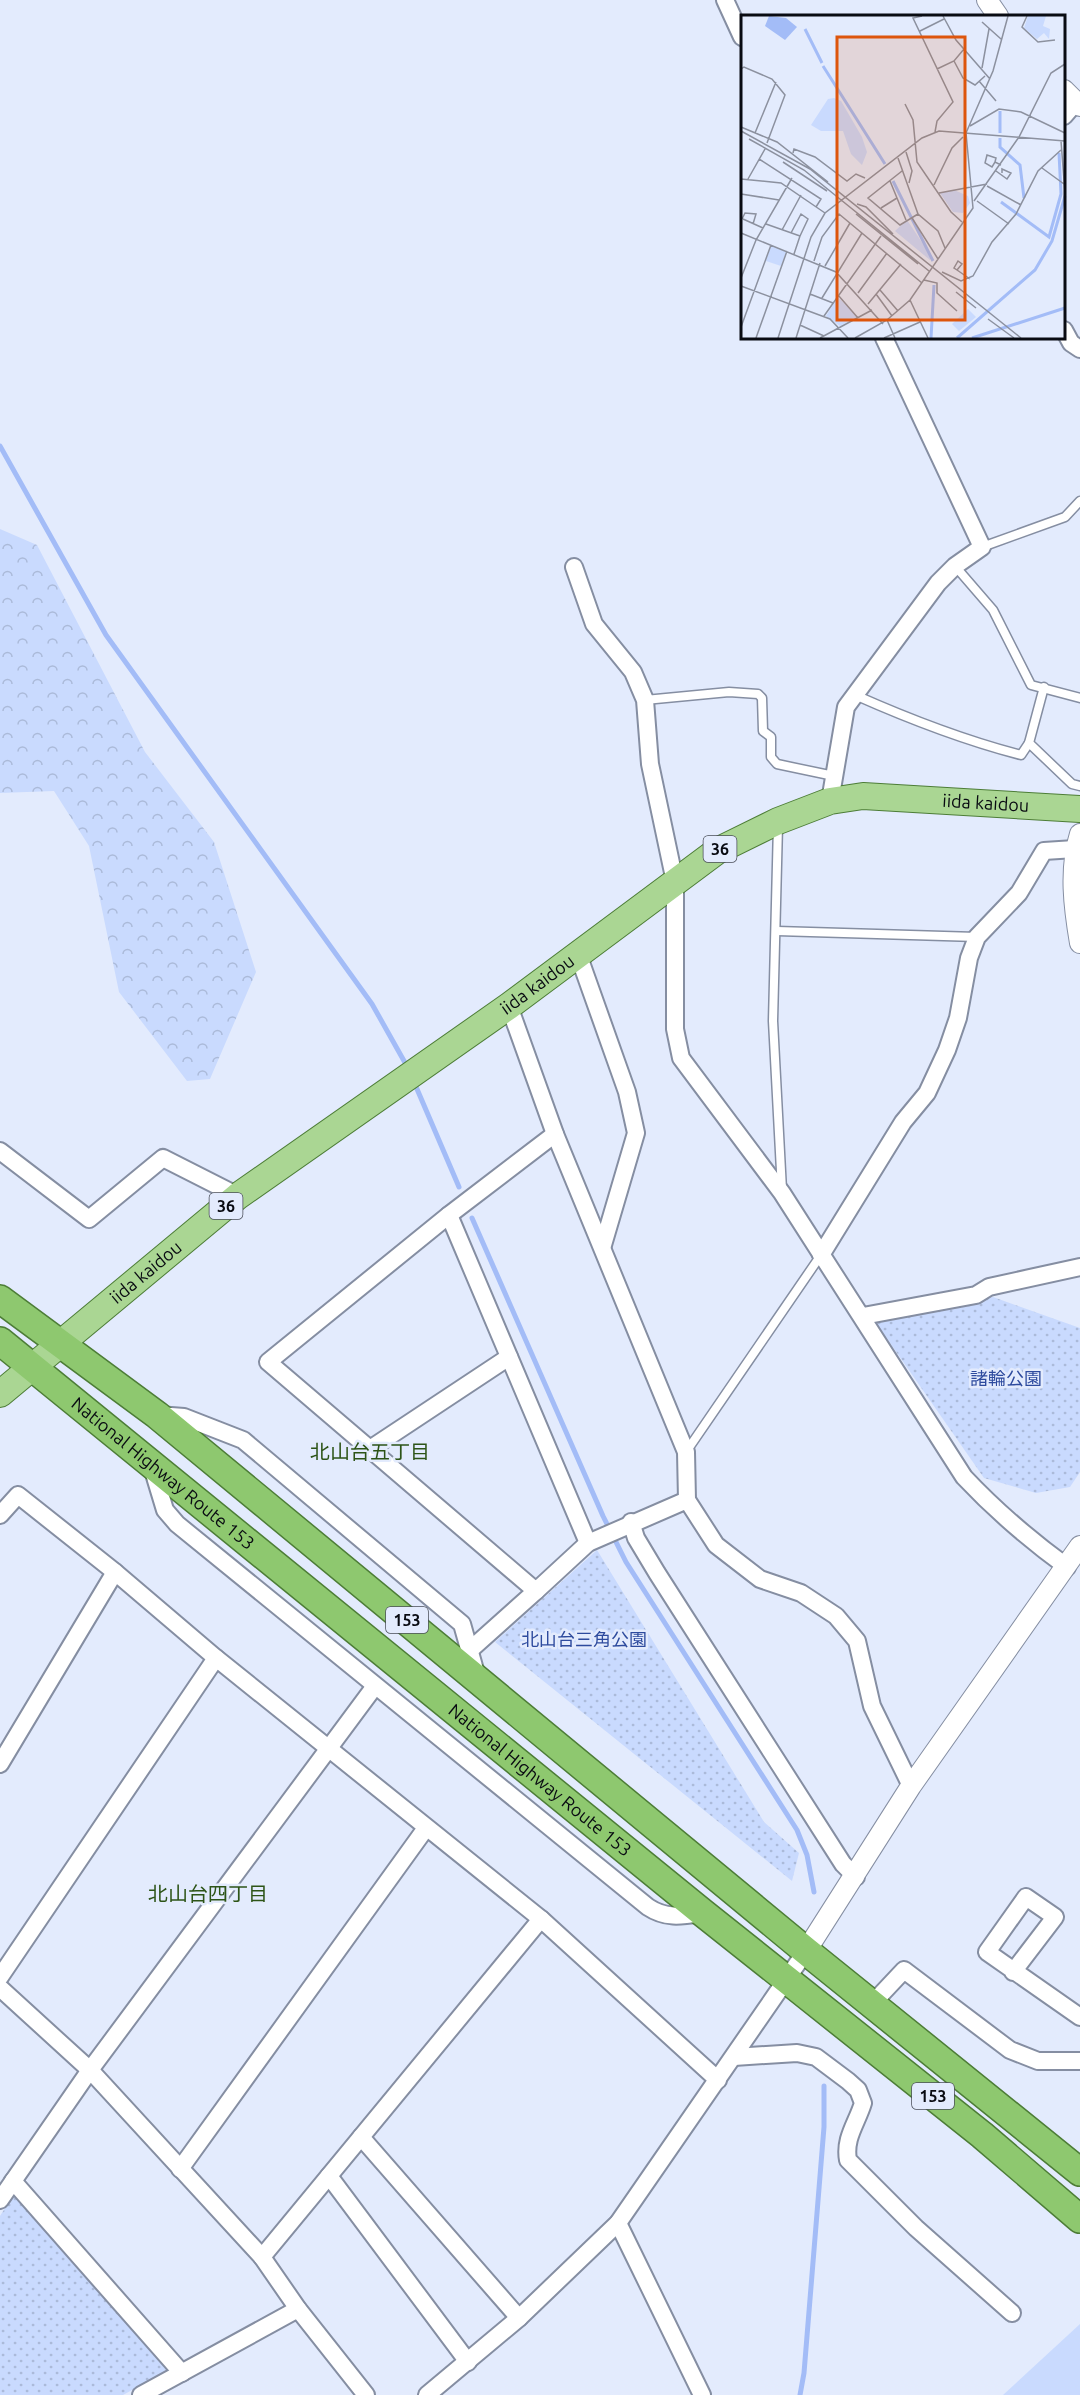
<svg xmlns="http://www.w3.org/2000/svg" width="1080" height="2395" font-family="Ubuntu,'Noto Sans JP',sans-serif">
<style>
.green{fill:url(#green-dots)}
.forest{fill:url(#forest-crowns)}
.pitch{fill:#c9dafe}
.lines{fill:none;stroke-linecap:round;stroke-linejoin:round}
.stream{stroke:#a3bcf7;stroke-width:5}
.service-casing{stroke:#858ea2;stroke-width:11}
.minor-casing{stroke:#858ea2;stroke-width:20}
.tertiary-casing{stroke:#858ea2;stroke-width:22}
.primary-casing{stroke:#4d7d37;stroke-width:28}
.trunk-casing{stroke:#4d7d37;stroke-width:30}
.service{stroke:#fff;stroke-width:8}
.minor{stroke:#fff;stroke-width:16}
.tertiary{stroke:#fff;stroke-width:20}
.primary{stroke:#aad693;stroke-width:26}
.trunk{stroke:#8ec86f;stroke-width:27}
.labels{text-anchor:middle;stroke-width:5;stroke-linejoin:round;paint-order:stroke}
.shield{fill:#e3ebfd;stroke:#4a4e58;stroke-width:1.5}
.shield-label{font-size:16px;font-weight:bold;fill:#090b12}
.street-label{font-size:18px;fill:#090b12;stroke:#e3ebfd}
.park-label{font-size:18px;fill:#2e4b9e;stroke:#e3ebfd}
.neighbourhood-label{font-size:20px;fill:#2d5417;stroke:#e3ebfd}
.inset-river{fill:none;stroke:#a3bcf7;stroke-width:3}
.inset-road{fill:none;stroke:#8c919f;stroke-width:1.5}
.view{fill:#dd550c;fill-opacity:0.15;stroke:#dd550c;stroke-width:3}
.inset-edge{fill:none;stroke:#090b12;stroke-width:3}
</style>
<defs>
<pattern id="green-dots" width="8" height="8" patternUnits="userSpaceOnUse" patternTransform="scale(1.5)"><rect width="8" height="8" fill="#c9dafe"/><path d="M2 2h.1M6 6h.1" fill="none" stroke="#abbad9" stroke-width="1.8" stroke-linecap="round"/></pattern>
<pattern id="forest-crowns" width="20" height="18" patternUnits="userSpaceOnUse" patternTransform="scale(1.5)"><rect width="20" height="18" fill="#c9dafe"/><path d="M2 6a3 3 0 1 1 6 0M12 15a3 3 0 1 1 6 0" fill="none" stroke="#abbad9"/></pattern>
</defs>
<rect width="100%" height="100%" fill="#e3ebfd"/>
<g class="green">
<path d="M 993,1297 L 1080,1328 L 1080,1472 L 1070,1487 L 1036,1493 L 984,1478 L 874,1320 Z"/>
<path d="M 597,1550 L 764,1822 L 799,1853 L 792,1881 L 495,1642 Z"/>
<path d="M 14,2194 L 172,2368 L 123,2395 L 0,2395 L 0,2216 Z"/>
</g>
<path class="forest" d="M 0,529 L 37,545 L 145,752 L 214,842 L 256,972 L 210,1079 L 187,1081 L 119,992 L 89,846 L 54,791 L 0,793 Z"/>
<path class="pitch" d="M 1080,2324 L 1080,2395 L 1003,2395 Z"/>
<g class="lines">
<g class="stream">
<path d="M 0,446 L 106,635 L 372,1004 L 408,1068"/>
<path d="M 414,1082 L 459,1187"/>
<path d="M 472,1218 L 603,1516 L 626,1562 L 797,1830 L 807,1855 L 814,1892"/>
<path d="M 800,2395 L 804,2373 L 824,2127 L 824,2086"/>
</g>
<defs>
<g id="service">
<path d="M 982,547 L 1065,517 L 1080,501"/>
<path d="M 955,566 L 993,610 L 1031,685 L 1080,698"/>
<path d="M 1044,687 L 1029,743 L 1072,784 L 1080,786"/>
<path d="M 855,695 C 909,719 963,740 1021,755 L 1029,743"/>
<path d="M 645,700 L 729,692 L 758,694 L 762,698 L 763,731 L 771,737 L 771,757 L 777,764 L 834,776"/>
<path d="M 778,825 L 773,1021 L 782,1190"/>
<path d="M 777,931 L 977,937"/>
<path d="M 686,1452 L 821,1255"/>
</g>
<g id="minor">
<path d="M 725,0 L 742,37"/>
<path d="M 1064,116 L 1076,102"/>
<path d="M 1064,330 L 1071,343 L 1080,349"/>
<path d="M 574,567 L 594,624 L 633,672 L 645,700 L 650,764 L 675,882 L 675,1029 L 681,1058 L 782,1193 L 964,1477 C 995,1510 1030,1540 1067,1567"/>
<path d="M 830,801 L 846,707 L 938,583 L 955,566 L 982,547 L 884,338"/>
<path d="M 578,954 L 627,1092 L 636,1133 L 603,1245"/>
<path d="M 509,1006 L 555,1134 L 686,1452 L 687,1500 L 716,1545 L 760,1579 L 801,1593 L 836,1616 L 857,1641 L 872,1706 L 911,1786"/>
<path d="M 555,1134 L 449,1215 L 268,1362 L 536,1591 L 588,1543 L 687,1500"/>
<path d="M 0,1151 L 89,1219 L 163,1158 L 238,1196"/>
<path d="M 449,1215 L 588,1543"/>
<path d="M 821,1255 L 903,1122 L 927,1093 L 947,1050 L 958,1018 L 969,958 L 977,937 L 1019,893 L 1044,851 L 1075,849"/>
<path d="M 863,1316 L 976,1295 L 989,1287 L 1080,1267"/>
<path d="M 158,1415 L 184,1417 L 243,1440 L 462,1624 L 477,1677"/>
<path d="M 370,1449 L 509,1357"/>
<path d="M 152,1467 L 165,1510 L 177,1524 L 648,1907 C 666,1919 682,1916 703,1913"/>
<path d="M 0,1515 L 18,1495 L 115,1572 L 216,1658 L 541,1919 L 718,2080"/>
<path d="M 631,1522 L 636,1538 L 657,1573 L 843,1864 L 856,1877"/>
<path d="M 470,1650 L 536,1591"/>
<path d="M 0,1764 L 115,1572"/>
<path d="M 1013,1972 L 1055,1917 L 1026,1897 L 987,1952 L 1080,2017"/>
<path d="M 0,1977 L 216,1658"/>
<path d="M 0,1988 L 90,2070 L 262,2257 L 298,2309 L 366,2395"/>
<path d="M 872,2004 L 904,1970 L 1010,2050 L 1038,2061 L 1080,2061"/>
<path d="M 734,2057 L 797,2053 L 816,2057 L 848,2081 L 858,2090 L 863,2103 C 857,2123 844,2138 848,2160 L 916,2228 L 1012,2313"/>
<path d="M 361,2137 L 519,2318"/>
<path d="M 180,2169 L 426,1828"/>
<path d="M 329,2176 L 468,2362"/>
<path d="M 13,2181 L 182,2373"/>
<path d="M 0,2200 L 90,2070 L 375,1686"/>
<path d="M 618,2223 L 702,2395"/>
<path d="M 262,2257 L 541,1919"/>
<path d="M 141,2395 L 298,2309"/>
<path d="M 427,2395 L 519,2318 L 618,2223 L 806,1951"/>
</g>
<g id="tertiary">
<path d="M 987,0 L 998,16"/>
<path d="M 1064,90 L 1080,106"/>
<path d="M 1080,834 C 1069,869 1074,908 1080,943"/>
<path d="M 806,1951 L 911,1786 L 1080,1546"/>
</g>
<g id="primary">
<path id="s1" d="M 0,1394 L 238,1196 L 509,1006 L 717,851 L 778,821 L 830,801 L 863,796 L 1080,809"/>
</g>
<g id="trunk">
<path d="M 0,1299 L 157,1415 L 806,1951 L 1080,2172"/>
<path id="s2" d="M 0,1341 L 703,1913 L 982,2135 L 1080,2219"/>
</g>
</defs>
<use href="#service" class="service-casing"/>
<use href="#minor" class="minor-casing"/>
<use href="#tertiary" class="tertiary-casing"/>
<use href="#primary" class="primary-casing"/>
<use href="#trunk" class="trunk-casing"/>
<use href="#service" class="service"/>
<use href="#minor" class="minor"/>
<use href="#tertiary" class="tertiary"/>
<use href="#primary" class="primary"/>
<use href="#trunk" class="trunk"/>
</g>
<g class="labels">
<g class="shield">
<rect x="703.5" y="836" width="33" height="26" rx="4.5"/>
<rect x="209.5" y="1193" width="33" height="26" rx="4.5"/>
<rect x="386" y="1607" width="42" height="26" rx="4.5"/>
<rect x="912" y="2083" width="42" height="26" rx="4.5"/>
</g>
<g class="shield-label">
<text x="720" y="855">36</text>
<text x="226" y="1212">36</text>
<text x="407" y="1626">153</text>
<text x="933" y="2102">153</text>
</g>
<g class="street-label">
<text dy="6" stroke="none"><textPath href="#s1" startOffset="1180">iida kaidou</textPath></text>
<text dy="6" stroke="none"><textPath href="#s1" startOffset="676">iida kaidou</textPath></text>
<text dy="6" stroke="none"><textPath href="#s1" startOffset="190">iida kaidou</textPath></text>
<text dy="6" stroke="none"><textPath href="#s2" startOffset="210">National Highway Route 153</textPath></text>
<text dy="6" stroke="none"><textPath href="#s2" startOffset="696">National Highway Route 153</textPath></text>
</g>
<g class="park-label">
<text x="1006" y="1385">諸輪公園</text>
<text x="584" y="1646">北山台三角公園</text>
</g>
<g class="neighbourhood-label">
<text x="370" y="1459">北山台五丁目</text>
<text x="208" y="1901">北山台四丁目</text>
</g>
</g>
<g transform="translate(741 15)">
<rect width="324" height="324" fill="#e3ebfd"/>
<path d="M 213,175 L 227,181 L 229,188 L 222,198 L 212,197 L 199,178 ZM 166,205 L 190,241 L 189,245 L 154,216 ZM 30,231 L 45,237 L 40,251 L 25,246 ZM 97,282 L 116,302 L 99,311 L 85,301 Z" fill="#c9dafe"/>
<path d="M 287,1 L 305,1 L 302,11 L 309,14 L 308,24 L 303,18 L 296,24 L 283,13 ZM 93,83 L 100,86 L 121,122 L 126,137 L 121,150 L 110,139 L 102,116 L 80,116 L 70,110 L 87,84 Z" fill="#c9dafe"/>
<path d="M 227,294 L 235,302 L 218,316 L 211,309 Z" fill="#c9dafe"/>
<path d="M 28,1 L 45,3 L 56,12 L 44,25 L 24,11 Z" fill="#a3bcf7"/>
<path class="inset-river" d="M 64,14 L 81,48M 82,51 L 144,149M 259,96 L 259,118M 259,123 L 259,132 L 279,150 L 283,183M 152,166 L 192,246M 260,187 L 308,222 L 320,179 L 318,138M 190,323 L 193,270M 216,323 L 294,255 L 311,226 L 324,181M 231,323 L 324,293"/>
<path class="inset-road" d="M 181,1 L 172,3 L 212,87 L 196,106 L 194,117M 202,1 L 215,25 L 249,64M 286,1 L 281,12 L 297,27 L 314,25M 241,7 L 260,24M 179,16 L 203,4M 213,46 L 222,63 L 234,70 L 244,61M 241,53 L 248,14M 0,54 L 3,52 L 31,64 L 44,80 L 26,128M 196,54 L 213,46 L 223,34M 238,66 L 255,86M 164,89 L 172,105 L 176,147 L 210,197 L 221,207M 229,111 L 258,94 L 280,97 L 324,118M 0,112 L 36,127 L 87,167M 0,116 L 69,154 L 280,323M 14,118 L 35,67M 225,118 L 252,56 L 267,1M 8,124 L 63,155 L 188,256M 320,126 L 324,178M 165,137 L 171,156 L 168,168M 52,138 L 53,134 L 74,142 L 106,166 L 115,159 L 124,163M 157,143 L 177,199 L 197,216 L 204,233M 18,144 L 80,184 L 75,192M 42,147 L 86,176M 254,147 L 255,143 L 246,140 L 244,148 L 251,152 L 254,147 L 260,150M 301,153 L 323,169M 161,156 L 127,183 L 159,210 L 177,199M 255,156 L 266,164 L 270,158 L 261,154 L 261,158M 0,164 L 40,168 L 84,198M 7,164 L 24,134M 149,166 L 165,205M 193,170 L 211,133 L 222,122M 246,171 L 280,190M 198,178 L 246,169M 0,179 L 38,185M 233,186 L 278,122 L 310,58 L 324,49M 236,186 L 268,209M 116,189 L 125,192 L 152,219M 140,193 L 156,183M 115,199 L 177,249M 324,201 L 324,242M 171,203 L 197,244M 1,204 L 4,198 L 15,199 L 12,209M 2,204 L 22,213M 25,209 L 59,221 L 53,239M 41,215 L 60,180M 0,218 L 95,257 L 142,309M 50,218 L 60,199 L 67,204 L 59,221M 73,246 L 81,222 L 98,199 L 181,268M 84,251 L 109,208M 216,255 L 221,249 L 217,246 L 213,253 L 216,255 L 229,264M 201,257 L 220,266 L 232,261 L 251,227 L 275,199 L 297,156 L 320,135M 0,263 L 15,225 L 51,163M 183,265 L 196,268 L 196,278 L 216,296M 0,271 L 89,304 L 107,323M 139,275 L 157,296M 215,277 L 235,293M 117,278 L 146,238M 69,279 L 92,288M 135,279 L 151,301M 97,280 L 117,303M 81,283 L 121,218M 169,285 L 187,323M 127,289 L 160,249M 83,301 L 140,221M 247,304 L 273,323M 146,305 L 154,323M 59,310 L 83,321M 0,312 L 30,230M 15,323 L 46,236M 37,323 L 70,222 L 84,198 L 181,123 L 198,116 L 324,126M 55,323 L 79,248M 79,323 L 131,295M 114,323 L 146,305 L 169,285 L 232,193 L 225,118M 143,323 L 179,307"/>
<path class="view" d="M 96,22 L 224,22 L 224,305 L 96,305 Z"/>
<rect width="324" height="324" class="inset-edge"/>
</g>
</svg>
